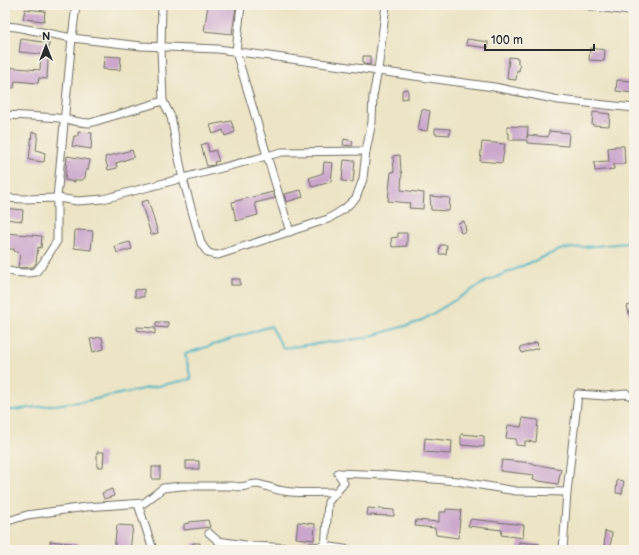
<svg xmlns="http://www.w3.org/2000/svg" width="639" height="555" font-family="'Balsamiq Sans',sans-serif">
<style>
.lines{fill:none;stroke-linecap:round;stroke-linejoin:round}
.stream{stroke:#45b2c2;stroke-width:2}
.building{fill:#caa6cc}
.street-casing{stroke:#6f6c61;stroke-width:9}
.secondary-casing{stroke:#6f6c61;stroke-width:12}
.street{stroke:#fff;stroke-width:7}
.secondary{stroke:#fff;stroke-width:10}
</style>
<rect width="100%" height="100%" fill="#f7f3e8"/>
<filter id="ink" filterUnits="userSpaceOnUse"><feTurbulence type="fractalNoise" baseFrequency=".025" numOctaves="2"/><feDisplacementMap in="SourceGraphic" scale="8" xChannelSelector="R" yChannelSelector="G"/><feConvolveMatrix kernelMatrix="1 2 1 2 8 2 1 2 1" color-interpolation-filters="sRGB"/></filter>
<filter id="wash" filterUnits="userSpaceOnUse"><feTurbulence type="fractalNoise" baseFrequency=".012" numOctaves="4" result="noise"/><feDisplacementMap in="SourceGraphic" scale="16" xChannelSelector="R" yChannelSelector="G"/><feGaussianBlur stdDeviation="0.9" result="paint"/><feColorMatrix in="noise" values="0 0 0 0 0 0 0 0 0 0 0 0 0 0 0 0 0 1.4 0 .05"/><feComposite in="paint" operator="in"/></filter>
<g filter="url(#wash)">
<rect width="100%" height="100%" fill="#ece4c5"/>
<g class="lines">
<path class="stream" d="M 5,411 L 86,401 L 191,379 L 185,354 L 271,326 L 283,348 L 364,338 L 419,322 L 485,282 L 562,249 L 627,243 L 631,193 L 634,191"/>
</g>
<g id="blocks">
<g class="building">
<path d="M 208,5 L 224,5 L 236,7 L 232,34 L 204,31 Z"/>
<path d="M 25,9 L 45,11 L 44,21 L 23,19 Z"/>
<path d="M 21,39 L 49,43 L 47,79 L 39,78 L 38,83 L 15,81 L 14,88 L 5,87 L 5,67 L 40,70 L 41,54 L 19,52 Z"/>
<path d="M 467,39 L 488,42 L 488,48 L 466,45 Z"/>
<path d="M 590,48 L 605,50 L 604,61 L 589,60 Z"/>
<path d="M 104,56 L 121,57 L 120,70 L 103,69 Z"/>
<path d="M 363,56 L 370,56 L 370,65 L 363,64 Z"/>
<path d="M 509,57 L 518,58 L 518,64 L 520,65 L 519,71 L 517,70 L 516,80 L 507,79 Z"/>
<path d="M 617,80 L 634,81 L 634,93 L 616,91 Z"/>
<path d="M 408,89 L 408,98 L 402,99 L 402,90 Z"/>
<path d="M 422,109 L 430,111 L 427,131 L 418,130 Z"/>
<path d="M 593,112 L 610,114 L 609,126 L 592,125 Z"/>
<path d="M 231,121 L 235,132 L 225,136 L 223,130 L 213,134 L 210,125 Z"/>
<path d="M 507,126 L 528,127 L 527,138 L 528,135 L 548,137 L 549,131 L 569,133 L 568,146 L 527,143 L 527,140 L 509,140 L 509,133 L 507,133 Z"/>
<path d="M 435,128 L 450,129 L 450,135 L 435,134 Z"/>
<path d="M 32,132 L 38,133 L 36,150 L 45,153 L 44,162 L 29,160 Z"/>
<path d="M 78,132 L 92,133 L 91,149 L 72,146 L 74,136 L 78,136 Z"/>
<path d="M 344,139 L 353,141 L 352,146 L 343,145 Z"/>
<path d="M 482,142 L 505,144 L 502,163 L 480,161 Z"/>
<path d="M 207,143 L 209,152 L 215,150 L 219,161 L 214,162 L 215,165 L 207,166 L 201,145 Z"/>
<path d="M 615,146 L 624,146 L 625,164 L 614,164 L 614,169 L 595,171 L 594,162 L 609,161 L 608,148 L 615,147 Z"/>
<path d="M 132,150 L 134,157 L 116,163 L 117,168 L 108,170 L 105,157 Z"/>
<path d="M 400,155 L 401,172 L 402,172 L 401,190 L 424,193 L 423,209 L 409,208 L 410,203 L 388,201 L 391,172 L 394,172 L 393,156 Z"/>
<path d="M 67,156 L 90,160 L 88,170 L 86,170 L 85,178 L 83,178 L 83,180 L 75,180 L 75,182 L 65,180 Z"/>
<path d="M 344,160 L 355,161 L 353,182 L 342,181 Z"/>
<path d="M 324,162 L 333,163 L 331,182 L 312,187 L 309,178 L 323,173 Z"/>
<path d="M 301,190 L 303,197 L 286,202 L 284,194 Z"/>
<path d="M 273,192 L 275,198 L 255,203 L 258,215 L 236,221 L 232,202 Z"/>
<path d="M 430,196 L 450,198 L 449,211 L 431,210 Z"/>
<path d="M 148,200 L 158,233 L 151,235 L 141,202 Z"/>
<path d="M 5,208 L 23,210 L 22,221 L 5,219 Z"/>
<path d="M 464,221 L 466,231 L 461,233 L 458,223 Z"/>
<path d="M 75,230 L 93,231 L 91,250 L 74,248 Z"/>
<path d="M 5,233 L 42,236 L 41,248 L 38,247 L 36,263 L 33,267 L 18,268 L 20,253 L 14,251 L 14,249 L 5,249 Z"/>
<path d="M 398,233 L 407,233 L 407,246 L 392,247 L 391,238 L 398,237 Z"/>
<path d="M 130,242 L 132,249 L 117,253 L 115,246 Z"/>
<path d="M 440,245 L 447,245 L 446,254 L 439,254 Z"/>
<rect x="231" y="279" width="9" height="6"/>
<path d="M 144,289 L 144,297 L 135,297 L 135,290 Z"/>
<path d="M 634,304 L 634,325 L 632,325 L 627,306 Z"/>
<path d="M 156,322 L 168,322 L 168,328 L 156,327 Z"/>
<path d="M 137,327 L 155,328 L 155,334 L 137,330 Z"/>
<path d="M 102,337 L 104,349 L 93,352 L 90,339 Z"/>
<path d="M 537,342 L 538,348 L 522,353 L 520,348 Z"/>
<path d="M 523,418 L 538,420 L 536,442 L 525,441 L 525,446 L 516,445 L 516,439 L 506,438 L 508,425 L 521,427 Z"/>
<path d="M 461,434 L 484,436 L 484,447 L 461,445 Z"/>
<path d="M 425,438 L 452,441 L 451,454 L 424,452 Z"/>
<path d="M 97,452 L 104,452 L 103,467 L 97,467 Z"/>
<path d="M 502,460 L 533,463 L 533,464 L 561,469 L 558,484 L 533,480 L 534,475 L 500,471 Z"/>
<rect x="186" y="461" width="13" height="8"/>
<rect x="152" y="467" width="8" height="12"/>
<path d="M 617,480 L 624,481 L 622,494 L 616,493 Z"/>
<path d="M 112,489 L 114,496 L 104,499 L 102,493 Z"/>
<path d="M 368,508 L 394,510 L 394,516 L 367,515 Z"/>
<path d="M 446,509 L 461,510 L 458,538 L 436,535 L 435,528 L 415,526 L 416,520 L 439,522 L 439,512 L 446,512 Z"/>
<path d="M 471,519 L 524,525 L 523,538 L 501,535 L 502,530 L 468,526 Z"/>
<path d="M 208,520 L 210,527 L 184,530 L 184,524 L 189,523 L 189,522 Z"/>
<path d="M 298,522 L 315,524 L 314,540 L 296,538 Z"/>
<path d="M 117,525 L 133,526 L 130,550 L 114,550 Z"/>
<path d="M 605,531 L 612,533 L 610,550 L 604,550 Z"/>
<path d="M 50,541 L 78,544 L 77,550 L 50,548 Z"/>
<path d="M 519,542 L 540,544 L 540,550 L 518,549 Z"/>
<path d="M 193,543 L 200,543 L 200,550 L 192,550 Z"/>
</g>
</g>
</g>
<g filter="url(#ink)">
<use href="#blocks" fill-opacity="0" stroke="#6f6c61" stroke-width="1"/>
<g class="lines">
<defs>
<g id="street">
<path d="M 162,5 L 161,48 L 163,101 L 171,117 L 183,179 L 201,243 C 206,251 208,255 218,255 L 328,219 L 344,209 L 356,198 L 363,179 L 366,151 L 372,122 L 373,96 L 378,70 L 386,5"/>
<path d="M 241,5 L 236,52 L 290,232"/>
<path d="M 5,26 L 16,27 L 72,38 L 141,46 L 218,49 L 494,87 L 559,100 L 634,108"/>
<path d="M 5,115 C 25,116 45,116 65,119 C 74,121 81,123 90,123 L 163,101"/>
<path d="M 5,198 L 24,199 L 57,198 L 78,201 L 103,199 L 282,152 L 366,151"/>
<path d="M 5,270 C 15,273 25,274 36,272 L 43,263 L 57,241 L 57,198 L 72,38 L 76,5"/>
<path d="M 338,473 L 386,475 L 457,481 L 516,491 L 567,492"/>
<path d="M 138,504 L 153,550"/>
<path d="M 5,522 L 27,515 L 86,507 L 144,503 L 163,488 L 182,486 L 233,486 C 244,489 247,484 257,484 C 266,485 274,490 284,491 C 300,494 320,492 336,492"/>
<path d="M 209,533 L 218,541 L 252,546 L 293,548 L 325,546 L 350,550"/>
<path d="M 325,550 L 328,502 L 344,483 L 338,473"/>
<path d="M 563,550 L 567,492 L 578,394 L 605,396 L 626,394 L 634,397"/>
</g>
<path id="secondary" d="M 591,5 L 634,10"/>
</defs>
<use href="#street" class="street-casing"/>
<use href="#secondary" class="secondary-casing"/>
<use href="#street" class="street"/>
<use href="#secondary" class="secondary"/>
</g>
</g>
<rect width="639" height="555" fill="none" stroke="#f7f3e8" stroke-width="20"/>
<g transform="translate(46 46)" stroke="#f7f3e8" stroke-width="3" paint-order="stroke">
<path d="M0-3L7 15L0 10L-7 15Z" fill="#2b2b2b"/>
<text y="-6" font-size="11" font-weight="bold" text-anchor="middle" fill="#2b2b2b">N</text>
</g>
<path d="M485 44v6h109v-6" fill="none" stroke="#2b2b2b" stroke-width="2"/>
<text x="491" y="44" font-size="12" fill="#2b2b2b" stroke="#f7f3e8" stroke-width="3" paint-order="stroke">100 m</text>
</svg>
